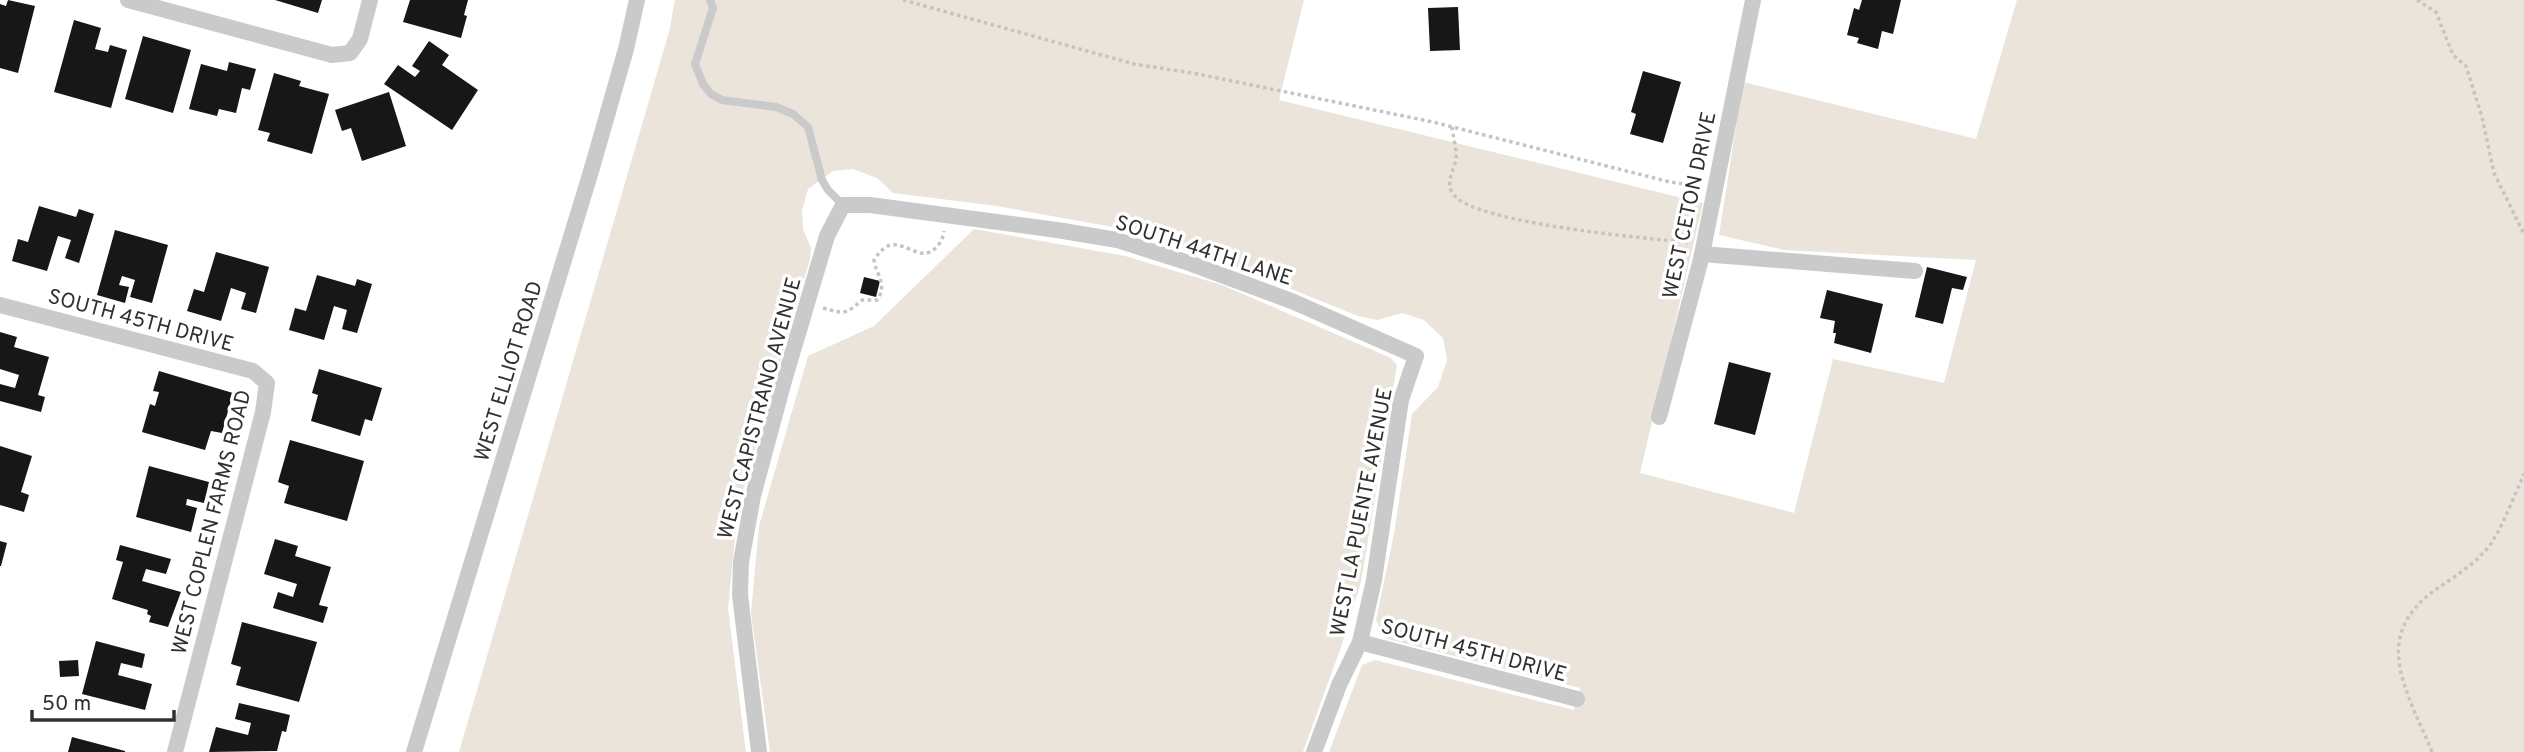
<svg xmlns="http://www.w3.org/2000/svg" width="2524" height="752" font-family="Overpass,sans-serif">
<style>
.green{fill:#eae4db}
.building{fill:#171717}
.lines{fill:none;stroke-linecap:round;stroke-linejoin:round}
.path{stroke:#c4c4c4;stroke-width:3.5;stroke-dasharray:3.5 3.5;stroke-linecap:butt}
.service{stroke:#cacaca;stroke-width:8}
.minor{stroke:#cacaca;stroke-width:16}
.labels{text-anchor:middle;stroke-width:7;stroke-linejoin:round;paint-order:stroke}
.street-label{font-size:21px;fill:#303030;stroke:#fff}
</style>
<rect width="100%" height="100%" fill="#fff"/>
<g class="green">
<path d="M 675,0 L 1304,0 L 1279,100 L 1703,203 L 1640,473 L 1794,513 L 1833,359 L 1944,383 L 1976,260 L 1784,250 L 1719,235 L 1743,82 L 1976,139 L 2017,0 L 2524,0 L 2524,752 L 1329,752 L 1362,665 L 1375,660 L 1574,710 L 1580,688 L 1384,638 L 1376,620 L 1394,534 L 1412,414 L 1438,387 L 1447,360 L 1443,338 L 1424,320 L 1402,313 L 1377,320 L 1358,316 L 1217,259 L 1129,230 L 997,206 L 893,193 L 877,178 L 853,169 L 833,171 L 808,189 L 802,211 L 803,229 L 811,248 L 810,259 L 738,508 L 728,608 L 746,752 L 459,752 L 669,32 Z"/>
<path d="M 974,229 L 1125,256 L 1222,285 L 1391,358 L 1397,365 L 1361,582 L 1341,647 L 1303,752 L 770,752 L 751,613 L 759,526 L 808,356 L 874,326 Z"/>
</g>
<g class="building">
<path d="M 8,0 L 35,6 L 18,73 L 0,68 L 0,4 L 6,6 Z"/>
<path d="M 275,0 L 322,0 L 318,13 Z"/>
<path d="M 410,0 L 468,0 L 464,15 L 467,16 L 461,38 L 403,22 Z"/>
<path d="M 1862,0 L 1901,0 L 1893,34 L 1882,31 L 1878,49 L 1857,43 L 1859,38 L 1847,35 L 1854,8 L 1859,10 Z"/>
<path d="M 1458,7 L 1460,50 L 1430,51 L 1428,8 Z"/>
<path d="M 74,20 L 101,28 L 95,49 L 108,52 L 110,45 L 127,50 L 111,108 L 54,92 Z"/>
<path d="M 143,36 L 191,50 L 173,113 L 125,99 Z"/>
<path d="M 429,41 L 449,55 L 442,65 L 478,90 L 452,130 L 384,84 L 398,65 L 415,77 L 420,71 L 412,66 Z"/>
<path d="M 229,62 L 256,69 L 250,90 L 242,88 L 236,113 L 219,109 L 217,116 L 189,109 L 201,64 L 227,71 Z"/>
<path d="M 1643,71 L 1681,82 L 1663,143 L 1630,134 L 1636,114 L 1631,112 Z"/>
<path d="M 274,73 L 301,81 L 299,86 L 329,94 L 312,154 L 267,141 L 270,133 L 258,130 Z"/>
<path d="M 389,92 L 406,146 L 362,161 L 351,128 L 342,131 L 335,110 Z"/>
<path d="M 39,206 L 76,217 L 79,209 L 94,214 L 79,263 L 65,258 L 71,240 L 58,236 L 47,271 L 12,261 L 18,239 L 28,242 Z"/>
<path d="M 115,230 L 168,245 L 152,303 L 130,297 L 135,280 L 122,276 L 119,285 L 129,287 L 125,303 L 97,295 Z"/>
<path d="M 216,252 L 269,267 L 256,313 L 241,309 L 246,293 L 231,288 L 221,321 L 187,311 L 194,289 L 204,292 Z"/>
<path d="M 1927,267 L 1967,277 L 1963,290 L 1952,288 L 1943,324 L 1915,317 Z"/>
<path d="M 317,275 L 355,286 L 357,279 L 372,284 L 357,333 L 342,329 L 347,310 L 334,306 L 324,340 L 289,330 L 295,308 L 306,311 Z"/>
<path d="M 864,277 L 880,281 L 876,297 L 860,293 Z"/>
<path d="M 1827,290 L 1883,304 L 1871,353 L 1834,343 L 1836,333 L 1833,333 L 1835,321 L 1820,318 Z"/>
<path d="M 0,332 L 17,337 L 14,347 L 49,357 L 38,395 L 45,397 L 41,412 L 0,401 L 0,384 L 15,388 L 19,375 L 0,369 Z"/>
<path d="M 1729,362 L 1771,373 L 1755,435 L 1714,424 Z"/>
<path d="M 319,369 L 382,388 L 372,421 L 365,419 L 360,436 L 311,421 L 318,395 L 312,393 Z"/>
<path d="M 159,371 L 233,393 L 222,433 L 211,431 L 205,450 L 142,432 L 150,404 L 155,406 L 159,392 L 153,391 Z"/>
<path d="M 290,440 L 364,461 L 347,521 L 284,503 L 289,486 L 278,482 Z"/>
<path d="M 0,446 L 32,456 L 21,492 L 29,495 L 24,512 L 0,505 Z"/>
<path d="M 149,466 L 209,482 L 204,503 L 187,499 L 186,505 L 197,508 L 191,532 L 136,517 Z"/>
<path d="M 275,539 L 298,546 L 295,556 L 331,567 L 319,605 L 328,607 L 323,623 L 273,608 L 278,592 L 293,597 L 297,584 L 264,574 Z"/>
<path d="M 0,541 L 7,543 L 1,566 L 0,566 Z"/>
<path d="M 120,545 L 171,559 L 166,574 L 146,569 L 142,581 L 181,592 L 168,627 L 149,622 L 151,616 L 147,614 L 148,610 L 112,599 L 123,562 L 116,560 Z"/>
<path d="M 242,622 L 317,642 L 299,702 L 236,685 L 241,667 L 231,664 Z"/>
<path d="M 96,641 L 145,654 L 142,668 L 121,663 L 118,675 L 152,684 L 145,710 L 82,694 Z"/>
<path d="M 78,660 L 79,676 L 60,677 L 59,661 Z"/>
<path d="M 239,703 L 290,715 L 286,732 L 282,731 L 277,751 L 209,752 L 216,727 L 248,735 L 251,723 L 235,719 Z"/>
<path d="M 72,737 L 125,751 L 125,752 L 68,752 Z"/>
</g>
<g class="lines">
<g class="path">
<path d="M 903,0 L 1134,64 L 1198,74 L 1433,122 L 1670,182 L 1698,186"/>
<path d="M 2417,0 L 2436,12 L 2453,55 L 2466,66 L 2482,117 L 2494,173 L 2524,234"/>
<path d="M 1452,127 C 1453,137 1457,149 1456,159 C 1454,171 1444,182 1454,195 C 1475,223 1648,239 1688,242"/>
<path d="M 823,308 C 845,314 845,315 862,300 L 877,300 C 888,285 876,275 874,260 C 889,237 898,245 917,252 C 931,258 943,243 944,231"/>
<path d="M 2432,752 C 2408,692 2369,638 2435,590 C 2454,577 2480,561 2492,542 C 2505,521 2514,496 2524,474"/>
</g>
<path class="service" d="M 710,0 L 713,8 L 695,64 L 703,84 L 711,94 L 722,100 L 776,107 L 793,114 L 808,127 L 822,180 L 828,190 L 843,205"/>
<g class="minor">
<path d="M 128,0 L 332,55 L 350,53 L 360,39 L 370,0"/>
<path d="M 1702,254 L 1915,271"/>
<path d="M 0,305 L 253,371 L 267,383 L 263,412 L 175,752"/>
<path d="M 1659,417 L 1701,259 L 1753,0"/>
<path d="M 1360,642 L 1577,699"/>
<path d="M 414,752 L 592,168 L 626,49 L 637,0"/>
<path d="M 759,752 L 740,595 L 741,562 L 753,496 L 784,381 L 827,236 L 843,205 L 870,205 L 1057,230 L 1117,240 L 1189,263 L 1294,302 L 1416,356 L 1401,400 L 1374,580 L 1360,642 L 1339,685 L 1314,752"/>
</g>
</g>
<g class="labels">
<g class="street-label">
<text transform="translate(1689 205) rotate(-78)" y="7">WEST CETON DRIVE</text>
<text transform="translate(1204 250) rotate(18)" y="7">SOUTH 44TH LANE</text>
<text transform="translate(141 320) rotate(15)" y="7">SOUTH 45TH DRIVE</text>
<text transform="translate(508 371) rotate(-73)" y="7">WEST ELLIOT ROAD</text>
<text transform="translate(759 408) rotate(-75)" y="7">WEST CAPISTRANO AVENUE</text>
<text transform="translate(1361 512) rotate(-79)" y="7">WEST LA PUENTE AVENUE</text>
<text transform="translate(211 522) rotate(-76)" y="7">WEST COPLEN FARMS ROAD</text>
<text transform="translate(1474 650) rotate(15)" y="7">SOUTH 45TH DRIVE</text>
</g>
</g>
<path d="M32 710v10h142v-10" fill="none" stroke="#303030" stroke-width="3.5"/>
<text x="42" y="710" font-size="21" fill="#303030" stroke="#ffffff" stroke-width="5" paint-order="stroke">50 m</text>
</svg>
